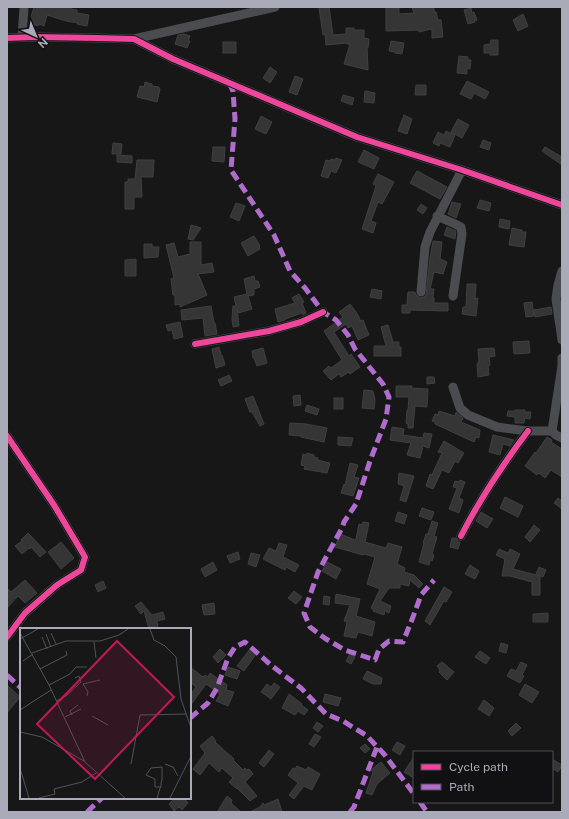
<svg xmlns="http://www.w3.org/2000/svg" width="569" height="819" font-family="'Public Sans',sans-serif">
<style>
.building{fill:#353536;stroke:#404043}
.lines{fill:none;stroke-linecap:round;stroke-linejoin:round}
.street{stroke:#4b4c50;stroke-width:9}
.quiet{stroke:#b06ccc;stroke-width:5;stroke-dasharray:10 5;stroke-linecap:butt}
.cycleway-casing{stroke:#111113;stroke-width:8}
.cycleway{stroke:#ed469a;stroke-width:6}
.inset-road{fill:none;stroke:#515357;stroke-width:1}
.view{fill:#c2185b;fill-opacity:0.15;stroke:#c2185b;stroke-width:2}
.inset-edge{fill:none;stroke:#a9acb8;stroke-width:2}
</style>
<rect width="100%" height="100%" fill="#171717"/>
<g class="building">
<path d="M 34,7 L 71,7 L 71,9 L 77,10 L 77,13 L 89,15 L 87,26 L 77,24 L 78,23 L 66,21 L 47,15 L 44,26 L 39,24 L 38,26 L 29,23 Z"/>
<path d="M 325,7 L 329,7 L 333,35 L 346,34 L 346,28 L 354,28 L 354,30 L 364,30 L 364,38 L 369,39 L 368,48 L 367,48 L 368,70 L 344,64 L 350,44 L 347,44 L 347,43 L 326,45 L 325,34 L 323,35 L 319,8 Z"/>
<path d="M 386,7 L 399,8 L 399,14 L 414,13 L 412,7 L 434,7 L 434,12 L 436,12 L 438,20 L 441,20 L 443,37 L 432,38 L 432,30 L 431,30 L 431,29 L 419,32 L 419,30 L 386,31 Z"/>
<path d="M 471,8 L 472,13 L 474,12 L 477,20 L 474,21 L 475,22 L 468,24 L 464,10 Z"/>
<path d="M 523,14 L 528,26 L 518,31 L 513,20 Z"/>
<path d="M 184,34 L 190,36 L 188,41 L 190,41 L 187,48 L 175,44 L 178,35 Z"/>
<path d="M 491,40 L 498,40 L 498,55 L 490,55 L 490,53 L 484,53 L 484,45 L 490,44 Z"/>
<path d="M 391,41 L 404,43 L 402,54 L 395,53 L 395,52 L 389,51 Z"/>
<rect x="223" y="42" width="13" height="11"/>
<path d="M 459,56 L 468,57 L 468,60 L 471,60 L 470,69 L 467,68 L 467,74 L 457,73 Z"/>
<path d="M 270,67 L 277,72 L 270,83 L 263,78 Z"/>
<path d="M 295,76 L 303,79 L 297,95 L 289,92 Z"/>
<path d="M 467,81 L 489,92 L 485,99 L 474,93 L 471,99 L 460,94 Z"/>
<path d="M 145,82 L 152,84 L 152,86 L 159,87 L 159,88 L 160,89 L 157,102 L 137,97 L 140,86 L 144,87 Z"/>
<path d="M 416,85 L 426,85 L 426,95 L 415,95 Z"/>
<path d="M 365,91 L 375,93 L 374,103 L 364,102 Z"/>
<path d="M 343,95 L 354,98 L 352,105 L 341,101 Z"/>
<path d="M 404,115 L 412,119 L 407,134 L 398,131 Z"/>
<path d="M 261,116 L 272,122 L 266,134 L 255,129 Z"/>
<path d="M 458,119 L 469,125 L 462,138 L 451,132 Z"/>
<path d="M 446,131 L 455,135 L 450,147 L 440,143 L 439,146 L 433,143 L 438,132 L 444,135 Z"/>
<path d="M 483,140 L 491,143 L 489,150 L 480,147 Z"/>
<path d="M 113,143 L 122,144 L 121,154 L 112,154 Z"/>
<path d="M 213,147 L 225,147 L 224,162 L 212,161 Z"/>
<path d="M 545,147 L 562,157 L 562,165 L 542,151 Z"/>
<path d="M 364,150 L 379,158 L 374,169 L 358,162 Z"/>
<path d="M 117,155 L 132,156 L 132,163 L 117,162 Z"/>
<path d="M 336,158 L 342,160 L 336,173 L 331,171 L 328,178 L 321,176 L 326,160 L 330,161 L 331,159 L 335,160 Z"/>
<path d="M 137,160 L 154,160 L 153,177 L 141,177 L 142,197 L 134,197 L 134,209 L 125,209 L 125,182 L 128,182 L 128,179 L 135,179 Z"/>
<path d="M 417,171 L 447,187 L 440,199 L 410,183 Z"/>
<path d="M 378,174 L 394,182 L 382,204 L 378,202 L 371,221 L 376,223 L 373,233 L 362,229 L 376,186 L 373,184 Z"/>
<path d="M 480,200 L 491,203 L 489,211 L 477,208 Z"/>
<path d="M 452,202 L 461,204 L 456,218 L 448,214 Z"/>
<path d="M 236,203 L 245,206 L 239,221 L 230,217 Z"/>
<path d="M 421,204 L 427,208 L 423,214 L 417,210 Z"/>
<path d="M 500,219 L 510,221 L 509,229 L 499,227 Z"/>
<path d="M 191,225 L 201,228 L 193,240 L 188,239 Z"/>
<path d="M 447,227 L 456,231 L 455,239 L 444,235 Z"/>
<path d="M 512,228 L 522,230 L 522,232 L 526,232 L 524,247 L 509,245 Z"/>
<path d="M 254,236 L 260,246 L 259,246 L 260,249 L 248,256 L 241,243 Z"/>
<path d="M 433,241 L 442,242 L 440,259 L 447,262 L 443,274 L 434,272 L 430,289 L 434,289 L 433,297 L 434,298 L 434,303 L 448,303 L 448,311 L 410,310 L 410,313 L 402,313 L 402,305 L 407,305 L 408,292 L 415,292 L 416,295 L 420,298 L 424,297 L 426,295 L 430,258 Z"/>
<path d="M 190,242 L 201,242 L 201,265 L 212,263 L 214,272 L 198,274 L 207,295 L 180,307 L 180,304 L 175,305 L 175,295 L 173,295 L 171,279 L 174,278 L 166,245 L 174,243 L 178,257 L 190,254 Z"/>
<path d="M 144,244 L 152,244 L 152,247 L 159,247 L 158,257 L 144,258 Z"/>
<path d="M 136,259 L 136,276 L 125,276 L 125,260 Z"/>
<path d="M 254,276 L 255,281 L 258,281 L 260,287 L 254,289 L 254,295 L 248,296 L 252,309 L 238,313 L 237,308 L 239,326 L 233,327 L 232,319 L 233,306 L 236,306 L 234,297 L 247,294 L 244,279 Z"/>
<path d="M 467,284 L 476,284 L 475,299 L 478,298 L 476,316 L 462,314 L 463,307 L 466,307 Z"/>
<path d="M 372,289 L 382,291 L 381,299 L 370,297 Z"/>
<path d="M 299,294 L 304,302 L 302,303 L 306,313 L 303,315 L 302,313 L 285,319 L 285,320 L 278,322 L 275,309 L 295,303 L 292,298 Z"/>
<path d="M 532,302 L 534,316 L 526,317 L 524,303 Z"/>
<path d="M 350,304 L 356,312 L 360,319 L 360,321 L 363,320 L 369,335 L 358,340 L 352,326 L 348,328 L 346,324 L 334,332 L 349,356 L 351,354 L 360,367 L 350,374 L 349,372 L 341,377 L 339,374 L 331,380 L 323,371 L 329,366 L 331,368 L 342,360 L 324,331 L 343,317 L 339,312 Z"/>
<path d="M 211,306 L 214,323 L 215,323 L 217,334 L 205,336 L 203,318 L 182,320 L 181,310 Z"/>
<path d="M 551,307 L 552,314 L 535,317 L 534,310 Z"/>
<path d="M 180,322 L 183,337 L 174,339 L 172,330 L 168,331 L 166,325 Z"/>
<path d="M 388,325 L 393,342 L 399,342 L 399,347 L 401,347 L 401,356 L 374,356 L 374,346 L 386,346 L 381,327 Z"/>
<path d="M 529,341 L 530,353 L 514,354 L 513,342 Z"/>
<path d="M 219,347 L 221,355 L 222,355 L 225,365 L 216,368 L 212,349 Z"/>
<path d="M 263,348 L 267,363 L 257,366 L 254,358 L 253,358 L 252,351 Z"/>
<path d="M 494,348 L 495,356 L 489,357 L 490,365 L 488,366 L 489,375 L 478,377 L 477,364 L 478,364 L 478,362 L 479,362 L 478,349 Z"/>
<path d="M 229,375 L 232,381 L 221,386 L 218,380 Z"/>
<path d="M 427,377 L 434,377 L 435,383 L 427,384 Z"/>
<path d="M 396,386 L 412,386 L 411,388 L 428,389 L 427,407 L 415,406 L 413,428 L 408,428 L 408,424 L 406,423 L 407,410 L 408,410 L 409,397 L 396,397 Z"/>
<path d="M 364,390 L 373,391 L 375,400 L 374,409 L 362,408 Z"/>
<path d="M 300,395 L 301,405 L 294,406 L 293,396 Z"/>
<path d="M 253,396 L 264,424 L 260,426 L 252,412 L 250,412 L 245,399 Z"/>
<rect x="334" y="398" width="9" height="11"/>
<path d="M 307,405 L 319,409 L 317,415 L 305,411 Z"/>
<path d="M 515,410 L 525,410 L 525,412 L 531,412 L 530,419 L 525,418 L 524,423 L 515,423 L 515,417 L 507,416 L 508,411 L 515,411 Z"/>
<path d="M 439,411 L 455,416 L 456,412 L 463,418 L 461,422 L 480,430 L 479,438 L 476,437 L 474,442 L 435,424 L 435,422 L 432,421 L 435,414 L 438,415 Z"/>
<path d="M 290,423 L 306,424 L 327,428 L 324,442 L 301,437 L 301,436 L 289,435 Z"/>
<path d="M 392,427 L 404,429 L 403,435 L 423,438 L 424,433 L 432,434 L 429,448 L 423,446 L 420,458 L 407,455 L 411,443 L 390,440 Z"/>
<path d="M 493,435 L 514,440 L 510,446 L 503,444 L 500,455 L 489,452 Z"/>
<path d="M 338,437 L 353,438 L 351,446 L 338,445 Z"/>
<path d="M 547,437 L 552,440 L 551,442 L 562,449 L 562,477 L 551,470 L 545,478 L 539,473 L 537,475 L 525,466 L 535,452 L 536,453 Z"/>
<path d="M 444,441 L 464,453 L 458,463 L 455,461 L 449,473 L 442,470 L 433,489 L 426,486 L 430,474 L 432,475 L 442,453 L 438,452 Z"/>
<path d="M 307,453 L 314,455 L 314,457 L 318,458 L 317,460 L 330,463 L 327,473 L 304,469 L 305,466 L 301,465 L 303,454 L 307,455 Z"/>
<path d="M 350,463 L 358,465 L 354,477 L 359,478 L 353,496 L 341,493 L 344,484 L 345,485 Z"/>
<path d="M 399,473 L 414,476 L 406,502 L 400,500 L 404,486 L 398,484 Z"/>
<path d="M 460,480 L 465,482 L 459,498 L 463,500 L 459,513 L 449,509 L 457,488 L 453,487 L 455,481 L 459,482 Z"/>
<path d="M 505,497 L 523,506 L 518,517 L 500,508 Z"/>
<path d="M 558,498 L 562,501 L 562,509 L 554,503 Z"/>
<path d="M 422,508 L 434,512 L 431,520 L 419,516 Z"/>
<path d="M 398,512 L 407,515 L 404,524 L 395,521 Z"/>
<path d="M 481,512 L 493,519 L 487,528 L 476,521 Z"/>
<path d="M 432,521 L 438,523 L 434,536 L 437,537 L 432,554 L 434,555 L 432,561 L 430,560 L 429,565 L 419,562 L 424,543 L 423,543 L 426,534 L 428,534 Z"/>
<path d="M 363,522 L 369,523 L 365,542 L 386,548 L 388,543 L 402,547 L 397,564 L 405,568 L 404,572 L 414,575 L 423,584 L 419,588 L 410,580 L 409,586 L 400,584 L 400,588 L 389,588 L 380,601 L 391,606 L 389,613 L 385,611 L 384,615 L 373,611 L 374,610 L 371,608 L 380,589 L 367,584 L 375,557 L 364,554 L 363,555 L 335,547 L 340,534 L 355,540 L 356,539 L 359,524 L 362,525 Z"/>
<path d="M 534,525 L 540,530 L 530,542 L 525,537 Z"/>
<path d="M 28,533 L 46,552 L 40,557 L 31,547 L 30,549 L 29,548 L 22,554 L 15,546 L 22,541 L 21,540 Z"/>
<path d="M 452,538 L 456,538 L 458,541 L 460,542 L 458,549 L 450,547 Z"/>
<path d="M 61,542 L 74,558 L 61,569 L 48,552 Z"/>
<path d="M 279,543 L 287,545 L 283,557 L 299,565 L 295,572 L 286,567 L 285,570 L 263,559 L 269,548 L 276,551 Z"/>
<path d="M 499,549 L 508,553 L 510,549 L 520,554 L 513,569 L 540,576 L 540,595 L 532,595 L 532,582 L 510,576 L 502,576 L 505,559 L 496,555 Z"/>
<path d="M 238,552 L 240,559 L 230,563 L 227,556 Z"/>
<path d="M 251,553 L 260,555 L 256,567 L 248,564 Z"/>
<path d="M 213,562 L 217,570 L 205,577 L 201,569 Z"/>
<path d="M 327,562 L 341,569 L 336,579 L 322,571 Z"/>
<path d="M 470,565 L 479,571 L 475,579 L 465,574 Z"/>
<path d="M 539,567 L 546,570 L 543,577 L 536,574 Z"/>
<path d="M 25,580 L 37,593 L 25,603 L 18,596 L 7,608 L 7,588 L 11,592 Z"/>
<path d="M 103,581 L 106,588 L 98,592 L 95,585 Z"/>
<path d="M 444,587 L 452,592 L 446,602 L 444,601 L 430,625 L 425,621 Z"/>
<path d="M 294,591 L 302,597 L 296,604 L 288,598 Z"/>
<path d="M 336,594 L 360,599 L 356,616 L 375,622 L 372,636 L 358,632 L 356,638 L 344,636 L 347,622 L 344,621 L 350,605 L 335,603 Z"/>
<path d="M 324,596 L 330,597 L 329,605 L 323,604 Z"/>
<path d="M 141,602 L 152,615 L 163,612 L 165,619 L 157,621 L 158,629 L 149,629 L 144,611 L 141,614 L 135,606 Z"/>
<path d="M 214,603 L 215,614 L 204,615 L 202,605 Z"/>
<path d="M 548,613 L 548,622 L 533,622 L 533,614 Z"/>
<path d="M 501,643 L 508,645 L 506,653 L 499,651 Z"/>
<path d="M 220,649 L 226,655 L 218,663 L 213,657 Z"/>
<path d="M 250,649 L 256,654 L 244,671 L 237,666 Z"/>
<path d="M 480,651 L 490,658 L 486,664 L 475,657 Z"/>
<path d="M 350,654 L 355,657 L 351,664 L 346,661 Z"/>
<path d="M 442,662 L 454,672 L 447,680 L 439,672 L 440,670 L 437,666 Z"/>
<path d="M 521,662 L 527,665 L 522,675 L 524,676 L 520,683 L 507,676 L 511,669 L 516,671 Z"/>
<path d="M 190,667 L 203,677 L 205,675 L 208,677 L 210,673 L 227,685 L 226,690 L 234,692 L 228,706 L 216,701 L 220,694 L 206,684 L 190,706 L 190,695 L 196,687 L 190,682 Z"/>
<path d="M 228,667 L 240,671 L 237,679 L 225,675 Z"/>
<path d="M 367,671 L 382,678 L 381,684 L 373,684 L 363,679 Z"/>
<path d="M 274,683 L 280,687 L 271,699 L 261,692 L 267,684 L 271,687 Z"/>
<path d="M 525,684 L 539,692 L 532,703 L 519,695 Z"/>
<path d="M 7,685 L 20,697 L 7,713 Z"/>
<path d="M 289,694 L 302,704 L 301,705 L 308,710 L 304,715 L 298,711 L 295,715 L 282,708 Z"/>
<path d="M 325,694 L 341,698 L 338,706 L 323,702 Z"/>
<path d="M 484,700 L 494,708 L 489,716 L 478,709 Z"/>
<path d="M 317,722 L 323,726 L 318,732 L 313,728 Z"/>
<path d="M 516,723 L 521,728 L 512,736 L 508,731 Z"/>
<path d="M 315,734 L 321,737 L 314,747 L 309,744 Z"/>
<path d="M 212,736 L 216,741 L 215,742 L 234,759 L 233,760 L 243,770 L 245,768 L 247,770 L 249,769 L 253,774 L 245,782 L 257,796 L 250,801 L 237,788 L 237,789 L 229,782 L 233,778 L 222,768 L 219,772 L 209,763 L 200,775 L 193,769 L 205,753 L 200,746 Z"/>
<path d="M 397,742 L 405,746 L 400,755 L 392,750 Z"/>
<path d="M 365,744 L 370,749 L 365,753 L 360,748 Z"/>
<path d="M 269,750 L 274,754 L 264,767 L 259,763 Z"/>
<path d="M 414,757 L 414,778 L 404,772 Z"/>
<path d="M 552,759 L 562,765 L 558,772 L 552,768 Z"/>
<path d="M 381,762 L 390,773 L 377,784 L 372,795 L 366,793 L 373,772 L 371,770 Z"/>
<path d="M 297,766 L 306,770 L 308,767 L 320,774 L 312,790 L 304,786 L 294,799 L 289,795 L 298,783 L 288,775 L 293,768 L 295,769 Z"/>
<path d="M 227,796 L 232,800 L 231,803 L 241,812 L 217,812 Z"/>
<path d="M 175,798 L 184,798 L 188,803 L 182,810 L 179,807 L 174,811 L 169,804 Z"/>
<path d="M 278,799 L 282,812 L 250,812 L 260,807 L 263,803 L 264,805 Z"/>
</g>
<g class="lines">
<g class="street">
<path d="M 22,37 L 24,7"/>
<path d="M 7,38 L 35,37 L 97,38 L 134,39 L 173,59 L 357,137 L 462,170 L 562,205"/>
<path d="M 134,39 L 275,7"/>
<path d="M 437,216 L 455,224 L 461,227 L 462,234 L 453,296"/>
<path d="M 562,271 L 558,285 L 556,299 L 562,340"/>
<path d="M 421,292 L 425,247 L 430,232 L 462,170"/>
<path d="M 195,344 L 269,331 L 301,322 L 323,312"/>
<path d="M 562,358 L 562,366 L 552,431 L 556,435 L 562,438"/>
<path d="M 453,387 L 460,408 L 468,415 L 497,427 L 528,431 L 552,431"/>
<path d="M 7,436 L 54,505 L 85,557 L 81,570 L 57,585 L 25,613 L 7,637"/>
<path d="M 461,536 C 480,499 503,464 528,431"/>
</g>
<g class="quiet">
<path d="M 229,83 L 233,91 L 235,119 L 231,170 L 274,235 L 290,271 L 305,288 L 323,312 L 336,320 L 348,335 L 355,349 L 383,384 L 389,397 L 386,419 L 370,461 L 356,504 L 344,522 L 342,528 L 318,572 L 304,613 L 310,627 L 326,639 L 345,650 L 375,660 L 379,649 L 389,641 L 403,642 L 413,617 L 421,595 L 434,580"/>
<path d="M 7,675 L 21,688"/>
<path d="M 190,718 L 208,703 L 217,688 L 228,658 L 235,647 L 245,642 L 272,666 L 301,688 L 326,714 L 343,721 L 367,736 L 384,754 L 414,794"/>
<path d="M 420,802 L 427,812"/>
<path d="M 87,812 L 102,798"/>
<path d="M 350,812 L 354,807 L 377,747"/>
</g>
<defs>
<g id="cycleway">
<path d="M 7,38 L 35,37 L 97,38 L 134,39 L 173,59 L 357,137 L 462,170 L 562,205"/>
<path d="M 195,344 L 269,331 L 301,322 L 323,312"/>
<path d="M 7,436 L 54,505 L 85,557 L 81,570 L 57,585 L 25,613 L 7,637"/>
<path d="M 461,536 C 480,499 503,464 528,431"/>
</g>
</defs>
<use href="#cycleway" class="cycleway-casing"/>
<use href="#cycleway" class="cycleway"/>
</g>
<g transform="translate(20 628)">
<rect width="171" height="171" fill="#171717"/>
<path class="inset-road" d="M 130,1 L 134,12 L 145,18 L 156,29 L 161,71 L 171,100M 0,5 L 29,57 L 65,134 L 105,170M 31,5 L 36,16M 26,6 L 31,19M 22,9 L 27,21M 0,11 L 18,1M 74,14 L 76,30M 12,25 L 46,13 L 80,13 L 99,7 L 108,1M 3,33 L 13,26M 20,41 L 47,27 L 46,23M 63,56 L 80,52M 63,56 L 68,64 L 67,68M 29,57 L 50,46 L 56,39 L 67,39M 36,73 L 46,68 L 61,54 L 59,48 L 55,50M 0,82 L 31,62M 52,87 L 50,83 L 58,77M 72,88 L 88,97M 45,89 L 61,81M 0,104 L 22,109 L 64,133M 111,136 L 120,87 L 166,86M 145,136 L 153,139 L 158,148M 0,140 L 9,170M 19,170 L 35,166 L 34,161 L 62,154 L 76,145M 137,170 L 140,160 L 141,159 L 141,156 L 142,151 L 142,139 L 131,140 L 126,147 L 135,151 L 135,159 L 141,159M 150,170 L 171,128"/>
<path class="view" d="M 97,13 L 154,69 L 75,151 L 17,96 Z"/>
<rect width="171" height="171" class="inset-edge"/>
</g>
<rect width="569" height="819" fill="none" stroke="#a9acb8" stroke-width="16"/>
<rect x="413" y="751" width="140" height="52" fill="#111113" stroke="#4e4f55"/>
<rect x="421" y="764" width="20" height="6" fill="#ed469a" stroke="#4e4f55"/>
<text x="449" y="771" font-size="12" fill="#a9acb8">Cycle path</text>
<rect x="421" y="784" width="20" height="6" fill="#b06ccc" stroke="#4e4f55"/>
<text x="449" y="791" font-size="12" fill="#a9acb8">Path</text>
<g transform="translate(36 36) rotate(136)" stroke="#111113" stroke-width="3" paint-order="stroke">
<path d="M0-3L7 15L0 10L-7 15Z" fill="#a9acb8"/>
<text y="-6" font-size="11" font-weight="bold" text-anchor="middle" fill="#a9acb8">N</text>
</g>
</svg>
